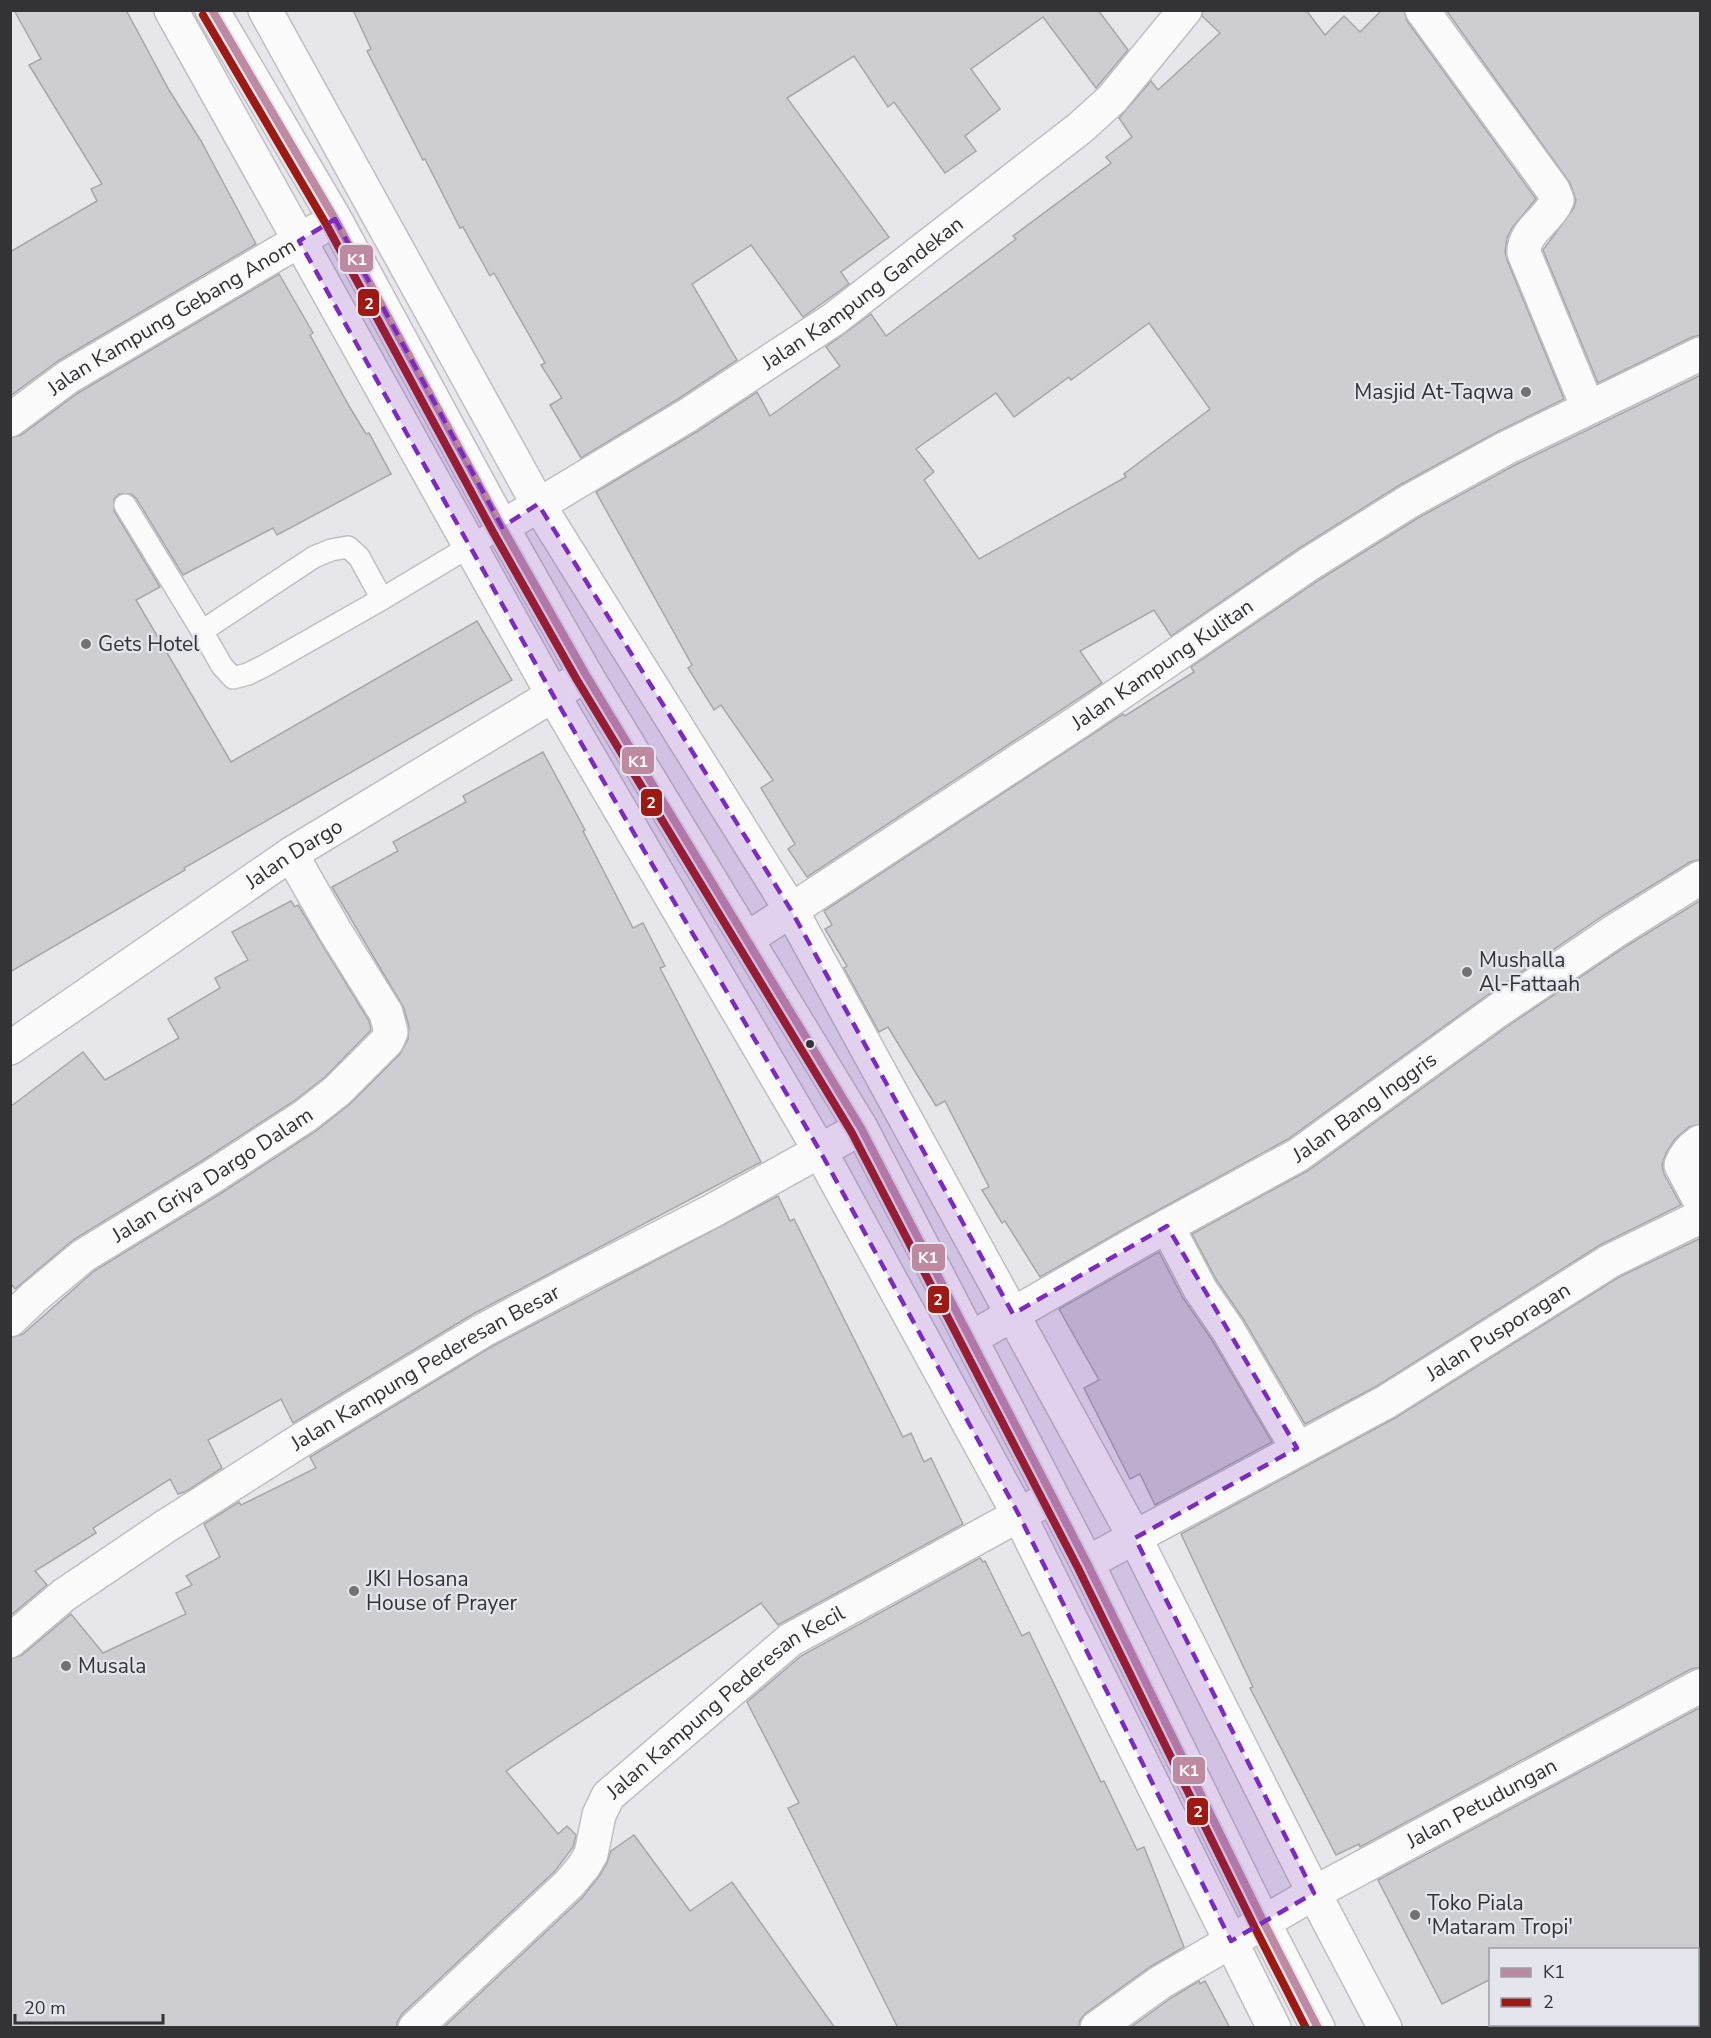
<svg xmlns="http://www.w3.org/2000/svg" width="1711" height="2038" font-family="'Nunito Sans',sans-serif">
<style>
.building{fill:#ceced2;stroke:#a7a7aa;stroke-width:1.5;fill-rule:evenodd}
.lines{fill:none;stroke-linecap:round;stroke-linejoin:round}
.service-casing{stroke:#bfbfc2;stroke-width:24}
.minor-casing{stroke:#bfbfc2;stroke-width:36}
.tertiary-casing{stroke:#bfbfc2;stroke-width:36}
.primary-casing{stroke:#bfbfc2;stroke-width:36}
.service{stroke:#fbfbfc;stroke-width:21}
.minor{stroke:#fbfbfc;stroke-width:33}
.tertiary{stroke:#fbfbfc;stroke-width:33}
.primary{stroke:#fbfbfc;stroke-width:33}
.bus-1-casing{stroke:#e4e5ed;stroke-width:12}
.bus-2-casing{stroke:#e4e5ed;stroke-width:12}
.bus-1{stroke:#bd8aa2;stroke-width:8}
.bus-2{stroke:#9c1a13;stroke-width:8}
.marked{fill:#7b2cbf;fill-opacity:0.2;stroke:#7b2cbf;stroke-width:4.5;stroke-dasharray:12 8;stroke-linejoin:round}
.poi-dot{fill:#727275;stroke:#e4e5ed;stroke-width:2}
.bus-dot{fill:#333336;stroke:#e4e5ed;stroke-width:2}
.labels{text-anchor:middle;stroke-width:4.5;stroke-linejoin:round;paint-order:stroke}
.street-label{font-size:21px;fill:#333336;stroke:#e4e5ed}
.poi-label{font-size:21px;fill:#333336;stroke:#e4e5ed;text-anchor:start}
.line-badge{stroke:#e4e5ed;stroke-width:2}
.badge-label{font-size:16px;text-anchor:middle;font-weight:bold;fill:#fff}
</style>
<rect width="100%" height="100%" fill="#e6e6eb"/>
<g class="building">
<path d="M 14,10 L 126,10 L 169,90 L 201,141 L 256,244 L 58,361 L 10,396 L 10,252 L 97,201 L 91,189 L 102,184 L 29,65 L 41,59 Z"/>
<path d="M 353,10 L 1098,10 L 1128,50 L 1096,88 L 1043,17 L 971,69 L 1000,109 L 965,136 L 976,151 L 945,173 L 894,102 L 888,107 L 854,56 L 787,98 L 889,237 L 841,272 L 849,284 L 803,317 L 751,245 L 692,284 L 737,360 L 678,399 L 581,458 L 550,405 L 562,398 L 541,365 L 545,363 L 494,273 L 490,276 L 463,227 L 460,228 L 425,159 L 423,160 L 367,51 L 371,49 Z"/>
<path d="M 1203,10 L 1306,10 L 1325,35 L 1344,16 L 1360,32 L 1382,10 L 1404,10 L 1407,21 L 1536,199 L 1512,228 L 1507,238 L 1505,252 L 1507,260 L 1564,399 L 1497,432 L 1398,486 L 1298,549 L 1171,636 L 1154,610 L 1080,651 L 1102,683 L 807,877 L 788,849 L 795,844 L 761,788 L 773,780 L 721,705 L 714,710 L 688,668 L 692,665 L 596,492 L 698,431 L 757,392 L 770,416 L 840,366 L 826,347 L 871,314 L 886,336 L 1016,239 L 1013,236 L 1111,163 L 1106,157 L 1132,137 L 1119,118 L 1151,81 L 1158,90 L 1220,33 L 1202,16 ZM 1149,323 L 1210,409 L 1124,474 L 1126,477 L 979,559 L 924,480 L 934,472 L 916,449 L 996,393 L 1014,417 L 1069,377 L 1071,380 Z"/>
<path d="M 1446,10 L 1701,10 L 1701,335 L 1692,337 L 1598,383 L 1543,250 L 1574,208 L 1576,200 L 1570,183 Z"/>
<path d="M 279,274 L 313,333 L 310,335 L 349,406 L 366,434 L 369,433 L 391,474 L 277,535 L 273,528 L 183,575 L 136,498 L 131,494 L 119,494 L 114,499 L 114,511 L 160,587 L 136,600 L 231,762 L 477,621 L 512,680 L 184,868 L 185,870 L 10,972 L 10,438 L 21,435 L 78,393 Z"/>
<path d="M 1701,375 L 1701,859 L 1690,862 L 1604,915 L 1486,996 L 1288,1139 L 1131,1225 L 1040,1277 L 1005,1221 L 1002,1223 L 982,1190 L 989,1187 L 945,1101 L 936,1106 L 888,1027 L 879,1032 L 844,968 L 847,966 L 825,929 L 832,925 L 824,911 L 1123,714 L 1125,716 L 1194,672 L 1191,667 L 1319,580 L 1418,518 L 1515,465 Z"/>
<path d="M 543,752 L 585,830 L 583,831 L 633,928 L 643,923 L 665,966 L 660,968 L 761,1162 L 473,1314 L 293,1423 L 281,1399 L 208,1440 L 222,1468 L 187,1491 L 178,1494 L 170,1479 L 93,1528 L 96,1533 L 35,1571 L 47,1585 L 10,1616 L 10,1338 L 23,1334 L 94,1271 L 220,1194 L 316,1131 L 350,1104 L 400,1054 L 408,1039 L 409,1027 L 404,1008 L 332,887 L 398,851 L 393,842 L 466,802 L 463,796 Z"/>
<path d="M 1701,900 L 1701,1124 L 1689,1127 L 1675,1139 L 1666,1153 L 1662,1165 L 1664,1174 L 1681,1205 L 1600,1245 L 1377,1386 L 1305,1424 L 1244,1320 L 1216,1279 L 1192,1234 L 1309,1170 L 1508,1026 L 1625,947 Z"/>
<path d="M 291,901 L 295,907 L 298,905 L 369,1021 L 371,1030 L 325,1077 L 294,1101 L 200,1162 L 73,1240 L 15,1289 L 10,1282 L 10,1107 L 83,1052 L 105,1080 L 179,1038 L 168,1019 L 220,988 L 215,978 L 248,960 L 232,932 Z"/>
<path d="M 778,1196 L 790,1221 L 794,1219 L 903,1437 L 911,1433 L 924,1462 L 931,1458 L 963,1524 L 778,1625 L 761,1603 L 506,1771 L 558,1834 L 567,1826 L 576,1835 L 573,1847 L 555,1871 L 402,2014 L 397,2022 L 397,2028 L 10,2028 L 10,1659 L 22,1655 L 71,1614 L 103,1653 L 186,1614 L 176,1593 L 192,1585 L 186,1576 L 220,1557 L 204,1524 L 239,1502 L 241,1505 L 316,1468 L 310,1457 L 491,1347 Z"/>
<path d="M 1701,1238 L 1701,1667 L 1691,1669 L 1360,1847 L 1359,1844 L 1336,1855 L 1250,1688 L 1253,1687 L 1181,1534 L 1395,1418 L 1619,1277 Z"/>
<path d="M 1159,1252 L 1183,1298 L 1212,1340 L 1272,1442 L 1155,1505 L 1140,1474 L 1130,1479 L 1084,1388 L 1099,1380 L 1059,1309 Z"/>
<path d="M 980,1558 L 983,1562 L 985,1561 L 1022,1636 L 1029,1632 L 1101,1782 L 1104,1781 L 1137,1850 L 1144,1847 L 1184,1947 L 1150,1967 L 1086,2013 L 1080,2020 L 1079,2028 L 898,2028 L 788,1808 L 799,1803 L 747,1702 L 801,1656 Z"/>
<path d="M 1701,1707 L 1701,1950 L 1491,1950 L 1491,1979 L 1442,2004 L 1378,1880 Z"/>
<path d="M 634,1835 L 690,1911 L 732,1882 L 835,2028 L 443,2028 L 582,1898 L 600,1875 L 607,1863 L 611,1851 Z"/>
<path d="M 1199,1981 L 1200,1984 L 1205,1981 L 1230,2028 L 1130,2028 L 1171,1998 Z"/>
</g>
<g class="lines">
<defs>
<g id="service">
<path d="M 125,505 L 202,631"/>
<path d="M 348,547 L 359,557 L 382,599 L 264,666 L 248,674 L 233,678 L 222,666 L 202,631 L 314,557 L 331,550 Z"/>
<path d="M 382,599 L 502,527"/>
</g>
<g id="minor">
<path d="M 171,10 L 553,695 L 820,1151 L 1019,1515 L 1274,2028"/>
<path d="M 265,10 L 538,504 L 791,910 L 1135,1538 L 1314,1893 L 1385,2028"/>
<path d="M 1422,10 L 1553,190 L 1557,200 C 1550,219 1523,231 1524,253 L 1588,408"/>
<path id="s1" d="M 10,420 L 68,377 L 317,230"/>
<path id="s2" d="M 502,527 L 688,415 L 834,319 L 1080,128 L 1112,99 L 1185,10"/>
<path id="s3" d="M 747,939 L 1078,722 L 1309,564 L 1408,502 L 1506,448 L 1700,354"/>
<path d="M 1700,1142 C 1691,1148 1685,1154 1681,1165 L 1700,1201"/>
<path d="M 1167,1226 L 1200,1289 L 1228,1330 L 1297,1448"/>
<path id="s4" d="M 10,1320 L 34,1297 L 83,1256 L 210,1178 L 305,1116 L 337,1091 L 387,1041 L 391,1032 L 386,1013 L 335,931 L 291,854"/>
<path id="s5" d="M 970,1339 L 1140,1241 L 1298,1155 L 1497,1011 L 1615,931 L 1700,878"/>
<path id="s6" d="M 1087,1563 L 1386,1402 L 1610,1261 L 1700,1217"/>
<path id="s7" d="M 10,1641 L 64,1595 L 163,1528 L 298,1442 L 482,1331 L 581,1278 L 712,1211 L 861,1128"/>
<path id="s8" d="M 415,2028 L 569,1884 L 584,1866 L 591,1854 L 599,1815 L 608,1796 L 790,1640 L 1039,1504"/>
<path id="s9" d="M 1097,2028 L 1161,1982 L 1314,1893 L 1700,1686"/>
</g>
<g id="tertiary">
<path id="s10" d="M 10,1048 L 291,854 L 586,675"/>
</g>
<path id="primary" d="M 212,10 L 335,219 L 502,527 L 586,675 L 861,1128 L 1087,1563 L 1264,1923 L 1318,2028"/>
</defs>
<use href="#service" class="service-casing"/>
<use href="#minor" class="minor-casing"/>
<use href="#tertiary" class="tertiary-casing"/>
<use href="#primary" class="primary-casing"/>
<use href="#service" class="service"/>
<use href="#minor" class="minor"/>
<use href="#tertiary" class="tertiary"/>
<use href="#primary" class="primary"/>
<defs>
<path id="bus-1" d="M 212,10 L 335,219 L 502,527 L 586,675 L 861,1128 L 1087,1563 L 1264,1923 L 1318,2028"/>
<path id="bus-2" d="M 203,15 L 326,224 L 493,532 L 577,680 L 852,1133 L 1078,1568 L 1255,1928 L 1306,2028"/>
</defs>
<use href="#bus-1" class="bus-1-casing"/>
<use href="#bus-2" class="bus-2-casing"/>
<use href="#bus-1" class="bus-1"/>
<use href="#bus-2" class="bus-2"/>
</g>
<path class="marked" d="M 335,219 L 502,527 L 538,504 L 791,910 L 1013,1314 L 1167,1226 L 1297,1448 L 1135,1538 L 1314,1893 L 1231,1941 L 1019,1515 L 820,1151 L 553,695 L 299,241 Z"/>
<g class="poi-dot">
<circle cx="1526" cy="392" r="6"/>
<circle cx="86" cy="644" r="6"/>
<circle cx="1467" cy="972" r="6"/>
<circle cx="354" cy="1591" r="6"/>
<circle cx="66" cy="1666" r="6"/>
<circle cx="1415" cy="1915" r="6"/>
</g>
<circle class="bus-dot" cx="810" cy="1044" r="5"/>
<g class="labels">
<g class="street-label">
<text dy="7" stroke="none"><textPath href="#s2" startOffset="430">Jalan Kampung Gandekan</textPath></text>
<text dy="7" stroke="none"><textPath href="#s1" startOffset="192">Jalan Kampung Gebang Anom</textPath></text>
<text dy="7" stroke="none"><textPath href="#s3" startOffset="498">Jalan Kampung Kulitan</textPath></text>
<text dy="7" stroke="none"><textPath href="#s10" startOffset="344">Jalan Dargo</textPath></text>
<text dy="7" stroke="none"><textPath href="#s5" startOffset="458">Jalan Bang Inggris</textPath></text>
<text dy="7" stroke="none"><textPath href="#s4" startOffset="250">Jalan Griya Dargo Dalam</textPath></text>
<text dy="7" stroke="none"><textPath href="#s6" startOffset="472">Jalan Pusporagan</textPath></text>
<text dy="7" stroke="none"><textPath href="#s7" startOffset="498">Jalan Kampung Pederesan Besar</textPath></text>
<text dy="7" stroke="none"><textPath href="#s8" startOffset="460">Jalan Kampung Pederesan Kecil</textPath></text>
<text dy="7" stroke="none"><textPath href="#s9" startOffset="446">Jalan Petudungan</textPath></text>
</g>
<g class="poi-label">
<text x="1514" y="399" text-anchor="end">Masjid At-Taqwa</text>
<text x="98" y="651">Gets Hotel</text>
<text x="1479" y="967">Mushalla<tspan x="1479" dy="24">Al-Fattaah</tspan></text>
<text x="366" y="1586">JKI Hosana<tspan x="366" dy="24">House of Prayer</tspan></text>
<text x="78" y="1673">Musala</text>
<text x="1427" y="1910">Toko Piala<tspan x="1427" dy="24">'Mataram Tropi'</tspan></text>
</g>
</g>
<g class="line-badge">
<rect x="339" y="244" width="35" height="29" rx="6" fill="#bd8aa2"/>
<rect x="357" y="288" width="23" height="29" rx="6" fill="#9c1a13"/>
<rect x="621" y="746" width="34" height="29" rx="6" fill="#bd8aa2"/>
<rect x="640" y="788" width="23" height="29" rx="6" fill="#9c1a13"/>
<rect x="911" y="1243" width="35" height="29" rx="6" fill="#bd8aa2"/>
<rect x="927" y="1285" width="23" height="29" rx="6" fill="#9c1a13"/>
<rect x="1172" y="1756" width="34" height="29" rx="6" fill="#bd8aa2"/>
<rect x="1186" y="1797" width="23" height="29" rx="6" fill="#9c1a13"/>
</g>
<g class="badge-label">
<text x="357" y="265">K1</text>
<text x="369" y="309">2</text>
<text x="638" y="767">K1</text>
<text x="651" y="808">2</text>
<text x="928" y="1263">K1</text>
<text x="938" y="1305">2</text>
<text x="1189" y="1776">K1</text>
<text x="1198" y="1817">2</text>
</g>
<rect width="1711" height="2038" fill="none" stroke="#333336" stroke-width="24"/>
<rect x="1489" y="1948" width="210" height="78" fill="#e4e5ed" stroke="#9d9ea4" stroke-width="1.5"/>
<rect x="1501" y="1968" width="30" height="9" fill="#bd8aa2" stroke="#9d9ea4" stroke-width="1.5"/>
<text x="1543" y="1978" font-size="18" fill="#333336">K1</text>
<rect x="1501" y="1998" width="30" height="9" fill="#9c1a13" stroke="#9d9ea4" stroke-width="1.5"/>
<text x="1543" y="2008" font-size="18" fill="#333336">2</text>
<path d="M15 2014v9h148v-9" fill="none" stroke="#333336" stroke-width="3"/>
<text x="24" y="2014" font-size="18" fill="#333336" stroke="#e4e5ed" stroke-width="4.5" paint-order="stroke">20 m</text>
</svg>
